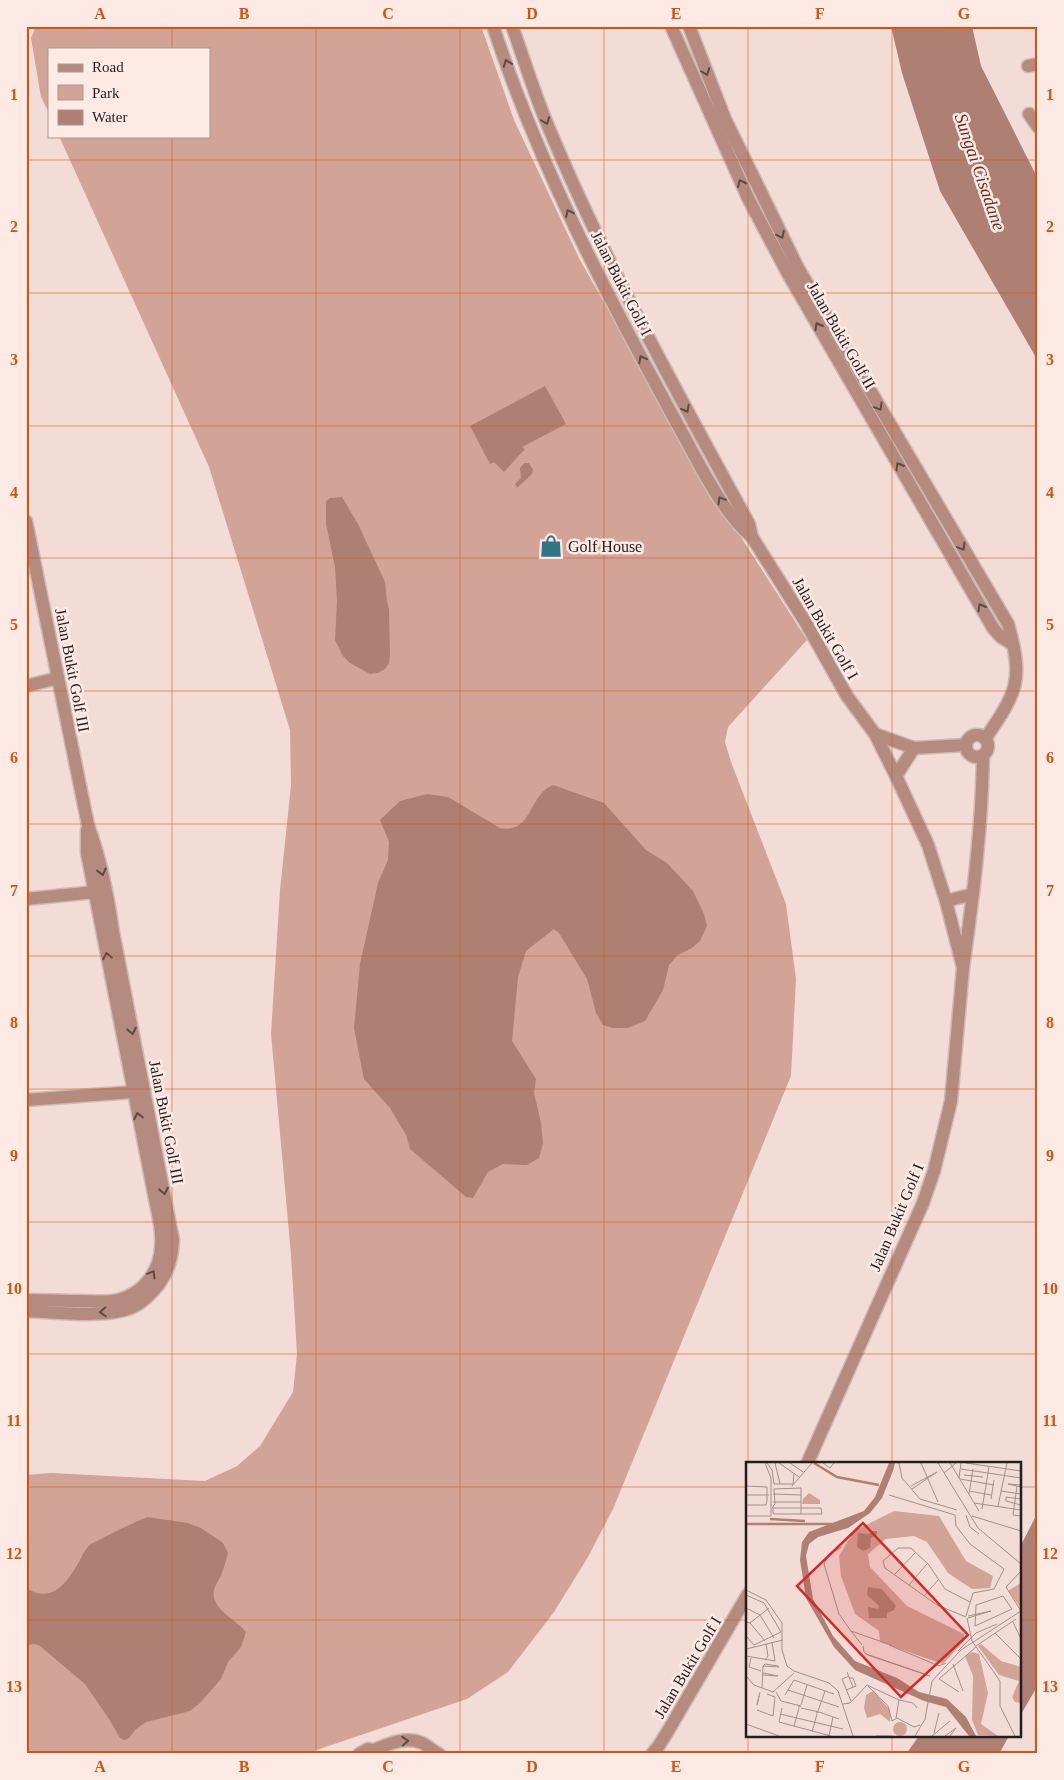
<svg xmlns="http://www.w3.org/2000/svg" width="1064" height="1780" font-family="Georgia,serif">
<style>
.green{fill:#d2a498}
.water{fill:#ae7f73}
.lines{fill:none;stroke-linecap:round;stroke-linejoin:round}
.minor-casing{stroke:#cebab4;stroke-width:15}
.minor{stroke:#b58b80;stroke-width:12}
.oneway{stroke:#5f4943}
.grid{fill:none;stroke:#d4530e;stroke-width:1;stroke-opacity:0.55}
.labels{text-anchor:middle;stroke-width:5;stroke-linejoin:round;paint-order:stroke}
.street-label{font-size:16px;fill:#251d1b;stroke:#fdeae5}
.poi-label{font-size:16px;fill:#251d1b;stroke:#fdeae5;text-anchor:start}
.water-label{font-size:18px;font-style:italic;fill:#6b2e20;stroke:#fdeae5}
.inset-river{fill:none;stroke:#ae7f73;stroke-width:2.5}
.inset-road{fill:none;stroke:#a1908b;stroke-width:1}
.view{fill:#d62828;fill-opacity:0.15;stroke:#d62828;stroke-width:2.5}
.inset-edge{fill:none;stroke:#251d1b;stroke-width:2.5}
.neatline{fill:none;stroke:#d4530e;stroke-width:2}
.grid-label{font-size:16px;text-anchor:middle;font-weight:bold;fill:#d4530e}
</style>
<rect width="100%" height="100%" fill="#f3dcd6"/>
<path class="green" d="M 36,26 L 481,26 L 514,120 L 580,260 L 708,486 L 807,640 L 728,727 L 725,742 L 731,762 L 786,904 L 796,979 L 791,1076 L 613,1509 L 588,1557 L 554,1612 L 508,1672 L 467,1699 L 305,1754 L 26,1754 L 26,1475 L 51,1473 L 205,1481 L 237,1466 L 260,1446 L 293,1392 L 297,1354 L 291,1255 L 271,1034 L 280,890 L 291,785 L 290,730 L 209,467 L 59,136 L 209,136 L 209,49 L 49,49 L 49,113 L 41,97 L 31,38 Z"/>
<g class="water">
<path d="M 891,26 L 972,26 L 981,66 L 1038,179 L 1038,361 L 940,191 L 902,73 Z"/>
<path d="M 545,386 L 566,424 L 522,447 L 525,449 L 504,472 L 494,462 L 490,464 L 470,426 Z"/>
<path d="M 524,463 L 529,463 L 533,470 L 532,474 L 517,488 L 515,484 L 521,478 L 520,468 Z"/>
<path d="M 342,497 L 358,524 L 385,582 L 387,601 L 389,609 L 390,655 L 389,663 L 385,669 L 378,673 L 370,674 L 350,663 L 343,656 L 335,640 L 337,601 L 335,567 L 326,524 L 326,501 L 330,498 Z"/>
<path d="M 553,785 L 604,803 L 646,850 L 667,863 L 693,891 L 704,914 L 707,926 L 700,941 L 692,948 L 678,955 L 669,965 L 663,990 L 645,1021 L 628,1028 L 612,1028 L 603,1025 L 596,1013 L 587,979 L 559,933 L 554,929 L 526,951 L 518,977 L 512,1041 L 536,1079 L 534,1093 L 541,1123 L 543,1144 L 539,1158 L 527,1165 L 503,1164 L 488,1172 L 473,1198 L 466,1197 L 410,1149 L 406,1135 L 390,1108 L 364,1079 L 354,1028 L 360,964 L 378,883 L 388,860 L 389,842 L 380,820 L 400,801 L 427,794 L 448,797 L 500,828 C 533,834 528,795 553,785 Z"/>
<path d="M 1038,1512 L 1038,1685 L 1020,1716 L 1020,1547 Z"/>
<path d="M 147,1517 L 188,1523 L 201,1528 L 223,1543 L 228,1553 C 226,1560 224,1568 221,1575 C 219,1580 215,1585 214,1590 C 210,1609 237,1620 246,1632 L 241,1647 L 228,1662 L 221,1679 L 200,1703 L 190,1711 L 146,1722 L 136,1729 L 129,1738 L 124,1740 L 120,1738 L 109,1719 L 85,1684 L 40,1646 L 34,1644 L 26,1645 L 26,1588 C 53,1605 68,1581 80,1560 C 83,1555 85,1548 91,1544 C 94,1542 98,1541 101,1539 C 116,1531 131,1524 147,1517 Z"/>
<path d="M 919,1736 L 1009,1736 L 999,1754 L 906,1754 Z"/>
</g>
<g class="lines">
<defs>
<g id="minor">
<path d="M 493,26 C 538,163 605,292 674,418 C 695,455 720,511 752,537 L 806,623 L 847,696 L 875,734 L 896,776 L 928,845 L 946,901 L 963,968 C 973,898 982,827 983,755"/>
<path d="M 512,26 C 524,59 534,93 548,126 C 605,263 678,394 749,524 L 752,537"/>
<path d="M 671,26 L 748,198 L 787,272 L 993,628 L 1001,637 L 1012,644"/>
<path d="M 689,26 L 725,119 L 798,268 L 1008,624 C 1024,681 1017,692 985,739"/>
<path d="M 1028,66 L 1038,64"/>
<path d="M 1029,114 L 1038,127"/>
<path d="M 26,521 L 88,825 C 101,860 108,896 113,932 L 173,1240 C 172,1257 169,1270 159,1284 C 152,1292 144,1302 133,1307 C 107,1319 56,1312 26,1311"/>
<path d="M 26,686 L 58,678"/>
<path d="M 875,734 L 914,748 L 966,745"/>
<circle cx="977" cy="746" r="11"/>
<path d="M 896,776 L 914,748"/>
<path d="M 26,899 L 95,892"/>
<path d="M 946,901 L 973,894"/>
<path d="M 26,1100 L 133,1092"/>
<path d="M 26,1300 C 44,1300 62,1301 80,1301 C 93,1301 106,1303 118,1300 C 143,1294 160,1271 161,1247 C 163,1229 157,1211 154,1194 L 87,853 L 87,830"/>
<path d="M 807,1464 L 923,1203 L 934,1171 L 951,1101 L 963,968"/>
<path d="M 374,1750 C 389,1744 406,1736 422,1743 C 428,1746 433,1751 439,1754"/>
<path d="M 359,1754 L 368,1749 L 380,1752"/>
<path d="M 652,1754 L 658,1747 L 668,1731 L 748,1594"/>
</g>
</defs>
<use href="#minor" class="minor-casing"/>
<use href="#minor" class="minor"/>
</g>
<defs><path id="oneway-chevron" d="M-2-3.5L2.5 0L-2 3.5" fill="none" stroke-width="1.6" stroke-linecap="round" stroke-linejoin="round" transform="scale(1.25)"/></defs>
<g class="oneway">
<use href="#oneway-chevron" transform="translate(507 63) rotate(-110)"/>
<use href="#oneway-chevron" transform="translate(706 72) rotate(69)"/>
<use href="#oneway-chevron" transform="translate(546 121) rotate(69)"/>
<use href="#oneway-chevron" transform="translate(741 183) rotate(-115)"/>
<use href="#oneway-chevron" transform="translate(569 213) rotate(-115)"/>
<use href="#oneway-chevron" transform="translate(781 235) rotate(64)"/>
<use href="#oneway-chevron" transform="translate(818 326) rotate(-120)"/>
<use href="#oneway-chevron" transform="translate(642 359) rotate(-118)"/>
<use href="#oneway-chevron" transform="translate(879 407) rotate(59)"/>
<use href="#oneway-chevron" transform="translate(686 409) rotate(61)"/>
<use href="#oneway-chevron" transform="translate(899 466) rotate(-120)"/>
<use href="#oneway-chevron" transform="translate(721 500) rotate(-121)"/>
<use href="#oneway-chevron" transform="translate(962 547) rotate(59)"/>
<use href="#oneway-chevron" transform="translate(981 607) rotate(-120)"/>
<use href="#oneway-chevron" transform="translate(102 872) rotate(76)"/>
<use href="#oneway-chevron" transform="translate(107 956) rotate(-101)"/>
<use href="#oneway-chevron" transform="translate(132 1031) rotate(79)"/>
<use href="#oneway-chevron" transform="translate(138 1116) rotate(-101)"/>
<use href="#oneway-chevron" transform="translate(164 1191) rotate(79)"/>
<use href="#oneway-chevron" transform="translate(152 1274) rotate(-59)"/>
<use href="#oneway-chevron" transform="translate(103 1312) rotate(177)"/>
<use href="#oneway-chevron" transform="translate(405 1741) rotate(-4)"/>
</g>
<path class="grid" d="M 172,26 L 172,49M 316,26 L 316,1754M 460,26 L 460,1754M 604,26 L 604,1754M 748,26 L 748,1464M 892,26 L 892,1464M 172,136 L 172,1754M 26,160 L 1038,160M 26,293 L 1038,293M 26,426 L 1038,426M 26,558 L 1038,558M 26,691 L 1038,691M 26,824 L 1038,824M 26,956 L 1038,956M 26,1089 L 1038,1089M 26,1222 L 1038,1222M 26,1354 L 1038,1354M 26,1487 L 748,1487M 1020,1487 L 1038,1487M 26,1620 L 748,1620M 1020,1620 L 1038,1620M 748,1736 L 748,1754M 892,1736 L 892,1754"/>
<defs>
<symbol id="shop-bare" viewBox="-9 -9 18 18"><path d="M-5-2.5h2.3a2.7 3.5 0 0 1 5.4 0H5L5.5 6h-11ZM-1.5-2.5h3a1.5 2.3 0 0 0-3 0Z" fill="#317685" stroke="#fdeae5" stroke-width="2.5" paint-order="stroke"/></symbol>
</defs>
<g fill-rule="evenodd">
<use href="#shop-bare" x="535" y="530" width="32" height="32"/>
</g>
<g class="labels">
<g class="street-label">
<text transform="translate(622 283) rotate(63)" y="6">Jalan Bukit Golf I</text>
<text transform="translate(842 335) rotate(60)" y="6">Jalan Bukit Golf II</text>
<text transform="translate(826 628) rotate(60)" y="6">Jalan Bukit Golf I</text>
<text transform="translate(73 670) rotate(79)" y="6">Jalan Bukit Golf III</text>
<text transform="translate(167 1122) rotate(79)" y="6">Jalan Bukit Golf III</text>
<text transform="translate(896 1217) rotate(-67)" y="6">Jalan Bukit Golf I</text>
<text transform="translate(687 1667) rotate(-59)" y="6">Jalan Bukit Golf I</text>
</g>
<g class="poi-label">
<text x="568" y="552">Golf House</text>
</g>
<g class="water-label">
<text transform="translate(980 172) rotate(71)" y="6">Sungai Cisadane</text>
</g>
</g>
<g transform="translate(746 1462)">
<rect width="275" height="275" fill="#f3dcd6"/>
<path d="M 63,31 L 74,38 L 74,42 L 56,42 L 57,37 ZM 148,49 L 193,54 L 220,99 L 247,114 L 244,126 L 226,127 L 202,111 L 181,80 L 168,74 L 140,77 L 122,92 L 124,105 L 161,144 L 218,172 L 218,179 L 197,202 L 134,180 L 133,169 L 109,152 L 95,114 L 93,94 L 108,69 ZM 235,182 L 255,199 L 275,205 L 275,241 L 269,240 L 266,235 L 273,219 L 253,213 L 232,184 ZM 226,190 L 233,192 L 242,231 L 235,262 L 252,274 L 232,273 L 226,258 L 227,214 L 219,194 ZM 127,229 L 144,248 L 144,260 L 134,252 L 121,256 L 118,246 L 120,233 ZM147 267a7 7 0 1 1 14 0a7 7 0 1 1-14 0Z" fill="#d2a498"/>
<path d="M 275,121 L 275,146 L 262,129 Z" fill="#d6a598"/>
<path d="M 143,1 L 149,1 L 147,9 L 136,36 L 124,51 L 102,66 L 72,75 L 63,82 L 60,94 L 67,137 L 87,174 L 109,199 L 151,216 L 173,230 L 201,237 L 220,255 L 230,274 L 223,274 L 200,245 L 178,239 L 109,208 L 88,185 L 60,136 L 54,98 L 56,80 L 63,70 L 118,49 L 129,35 ZM 127,69 L 131,69 L 131,72 L 125,76 L 124,86 L 117,89 L 111,85 L 112,71 L 123,72 ZM 122,125 L 136,127 L 150,144 L 148,148 L 141,151 L 141,156 L 123,156 L 122,145 L 132,147 L 133,144 L 121,133 Z" fill="#ae7f73"/>
<path class="inset-river" d="M 68,1 L 91,15 L 133,23M 24,57 L 59,59M 0,62 L 87,62"/>
<path class="inset-road" d="M 21,1 L 26,8 L 28,22 L 47,22 L 48,12M 29,1 L 34,22M 33,1 L 53,15M 44,1 L 57,10M 77,1 L 84,6 L 88,1M 153,1 L 156,16 L 174,37 L 211,48M 175,1 L 192,40M 192,1 L 232,66 L 275,102M 204,1 L 233,49M 220,1 L 275,9M 215,7 L 275,16M 198,11 L 210,1M 218,13 L 237,15M 213,16 L 215,1M 214,17 L 248,23M 275,23 L 262,22 L 275,25M 0,24 L 21,25 L 21,38 L 20,43 L 0,43M 46,24 L 66,1M 165,24 L 191,10 L 166,27M 271,24 L 267,53 L 275,54M 223,29 L 245,33M 255,29 L 275,32M 27,32 L 55,33M 223,32 L 227,7M 0,33 L 23,33M 143,33 L 209,53 L 210,64 L 224,82 L 258,107 L 248,127 L 227,131 L 220,154M 245,37 L 248,18M 275,37 L 260,35 L 260,39 L 275,43M 27,40 L 55,40M 228,41 L 275,48M 252,44 L 261,1M 27,46 L 75,46 L 76,52 L 28,52 L 27,51 L 27,44 L 29,42 L 28,27 L 55,26 L 55,52M 236,47 L 243,5M 220,53 L 224,65 L 233,72M 0,54 L 25,54 L 25,16 L 19,1M 226,54 L 275,69M 96,85 L 83,92 L 78,102 L 93,152 L 105,169M 275,109 L 260,125 L 275,149M 149,112 L 169,91M 163,123 L 181,102M 0,128 L 20,138 L 36,161 L 36,188 L 41,204 L 48,209 L 83,221 L 92,229 L 107,274M 0,133 L 18,141 L 35,170 L 8,183 L 0,174M 178,134 L 192,118M 257,134 L 266,147 L 229,164 L 230,143 ZM 0,146 L 14,153 L 28,176M 222,154 L 245,149 L 222,156M 220,155 L 191,143 L 139,106 L 137,99 L 152,86 L 165,86 L 183,103 L 199,127 L 224,140M 221,156 L 226,179 L 254,219 L 254,244 L 269,274M 0,160 L 4,161 L 19,179M 267,160 L 275,177M 4,161 L 23,146M 249,171 L 275,197M 116,183 L 105,169 L 145,183M 143,183 L 193,204 L 200,201M 117,184 L 118,190 L 119,191 L 122,193 L 184,214 L 120,192M 230,184 L 270,157M 0,187 L 37,178M 212,189 L 230,171 L 251,162M 0,194 L 29,199 L 26,180M 5,196 L 3,205 L 15,209M 19,198 L 22,194 L 20,182M 19,202 L 32,204 L 33,205 L 17,204 ZM 207,202 L 217,229M 101,210 L 107,225M 17,211 L 32,214M 17,213 L 32,214M 0,214 L 8,223 L 27,230 L 48,211M 103,214 L 96,217 L 105,239M 122,224 L 142,244 L 146,259 L 151,256 L 168,265 L 174,263M 16,226 L 17,204M 42,228 L 93,245M 100,228 L 110,224 L 107,216 L 103,216M 30,230 L 35,239 L 55,244 L 52,245M 213,230 L 193,217 L 230,185M 39,233 L 48,218 L 88,232M 13,234 L 11,243 L 14,230M 97,242 L 104,241 L 121,223 L 153,238M 55,243 L 61,223M 36,246 L 33,260 L 85,274M 55,246 L 73,250 L 70,251M 11,248 L 27,254 L 29,235 L 21,232M 72,249 L 79,229M 73,250 L 93,257M 34,252 L 97,267M 150,256 L 153,238 L 167,241 L 171,246M 0,262 L 33,274M 48,264 L 53,246M 66,270 L 71,252M 188,271 L 193,251M 83,274 L 87,255M 130,274 L 146,274M 169,274 L 179,257 L 186,219 L 215,188 L 275,149M 186,274 L 204,259M 199,274 L 210,266 L 204,274"/>
<path class="view" d="M 117,61 L 222,173 L 155,235 L 51,124 Z"/>
<rect width="275" height="275" class="inset-edge"/>
</g>
<rect width="1064" height="1780" fill="none" stroke="#fdeae5" stroke-width="55"/>
<rect x="48" y="48" width="162" height="90" fill="#fdeae5" stroke="#a79894"/>
<rect x="58" y="64" width="25" height="8" fill="#b58b80" stroke="#a79894"/>
<text x="92" y="72" font-size="15" fill="#251d1b">Road</text>
<rect x="58" y="85" width="25" height="15" fill="#d2a498" stroke="#a79894"/>
<text x="92" y="98" font-size="15" fill="#251d1b">Park</text>
<rect x="58" y="110" width="25" height="15" fill="#ae7f73" stroke="#a79894"/>
<text x="92" y="122" font-size="15" fill="#251d1b">Water</text>
<rect x="28" y="28" width="1008" height="1724" class="neatline"/>
<g class="grid-label">
<text x="100" y="19">A</text>
<text x="244" y="19">B</text>
<text x="388" y="19">C</text>
<text x="532" y="19">D</text>
<text x="676" y="19">E</text>
<text x="820" y="19">F</text>
<text x="964" y="19">G</text>
<text x="14" y="100">1</text>
<text x="1050" y="100">1</text>
<text x="14" y="232">2</text>
<text x="1050" y="232">2</text>
<text x="14" y="365">3</text>
<text x="1050" y="365">3</text>
<text x="14" y="498">4</text>
<text x="1050" y="498">4</text>
<text x="14" y="630">5</text>
<text x="1050" y="630">5</text>
<text x="14" y="763">6</text>
<text x="1050" y="763">6</text>
<text x="14" y="896">7</text>
<text x="1050" y="896">7</text>
<text x="14" y="1028">8</text>
<text x="1050" y="1028">8</text>
<text x="14" y="1161">9</text>
<text x="1050" y="1161">9</text>
<text x="14" y="1294">10</text>
<text x="1050" y="1294">10</text>
<text x="14" y="1426">11</text>
<text x="1050" y="1426">11</text>
<text x="14" y="1559">12</text>
<text x="1050" y="1559">12</text>
<text x="14" y="1692">13</text>
<text x="1050" y="1692">13</text>
<text x="100" y="1772">A</text>
<text x="244" y="1772">B</text>
<text x="388" y="1772">C</text>
<text x="532" y="1772">D</text>
<text x="676" y="1772">E</text>
<text x="820" y="1772">F</text>
<text x="964" y="1772">G</text>
</g>
</svg>
